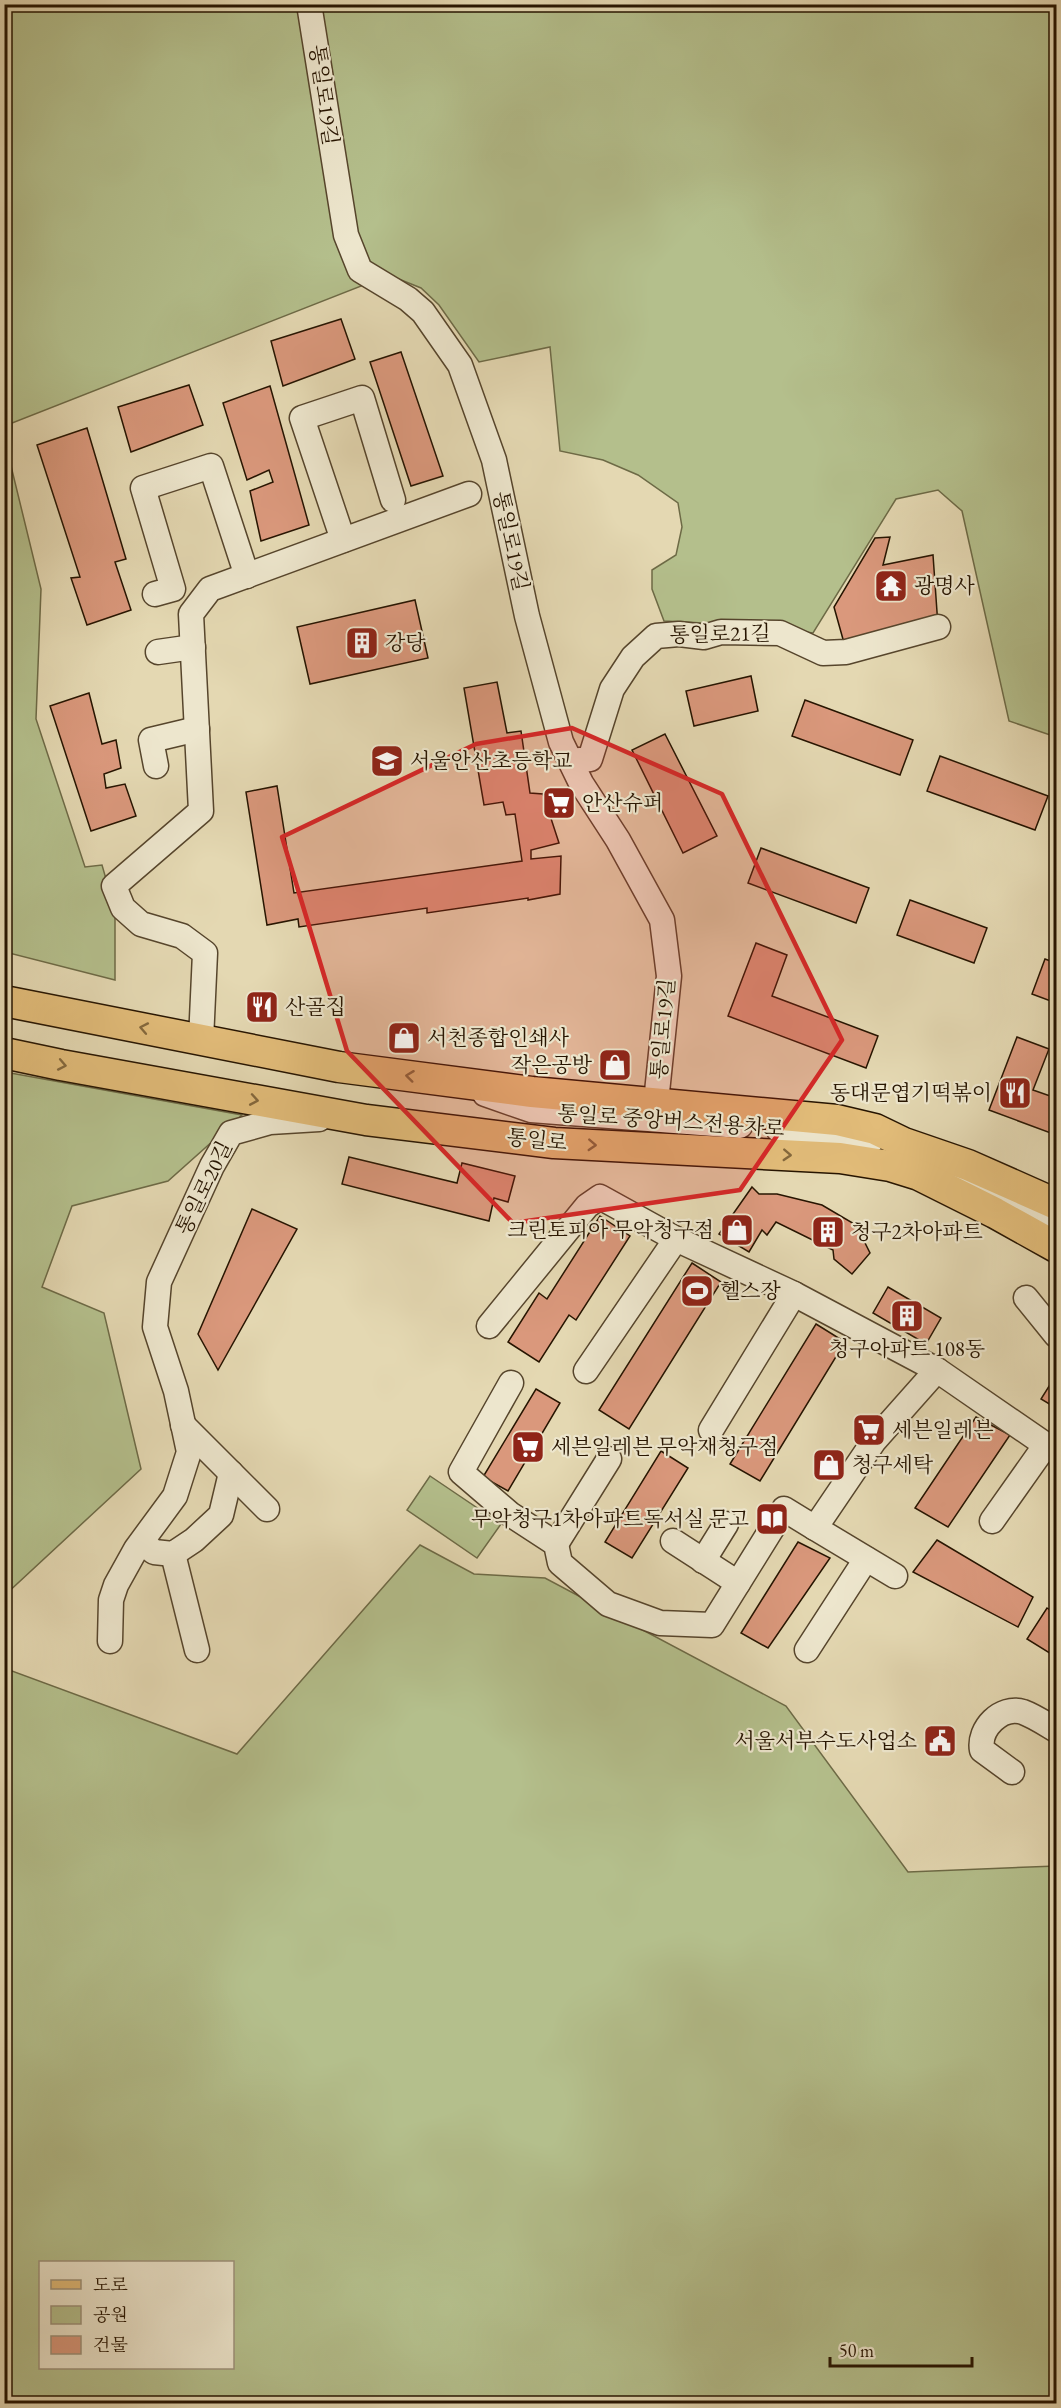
<svg xmlns="http://www.w3.org/2000/svg" width="1061" height="2408" font-family="'EB Garamond','Noto Serif KR',serif">
<style>
.green{fill:#b4bf8c;stroke:#6d6a46;stroke-width:1.5;fill-rule:evenodd}
.building{fill:#da987c;stroke:#261400;stroke-width:1.5}
.lines{fill:none;stroke-linecap:round;stroke-linejoin:round}
.minor-casing{stroke:#56452c;stroke-width:27}
.major-casing{stroke:#261400;stroke-width:33}
.minor{stroke:#ede6cd;stroke-width:24}
.major{stroke:#e2bc79;stroke-width:30}
.oneway{stroke:#84683c}
.marked{fill:#d62828;fill-opacity:0.2;stroke:#d62828;stroke-width:4.5;stroke-linejoin:round}
.labels{text-anchor:middle;stroke-width:4.5;stroke-linejoin:round;paint-order:stroke}
.street-label{font-size:21px;fill:#261400;stroke:#ede6cd}
.poi-label{font-size:21px;fill:#261400;stroke:#ede6cd;text-anchor:start}
</style>
<rect width="100%" height="100%" fill="#e4d8b2"/>
<filter id="stains"><feTurbulence type="fractalNoise" baseFrequency=".00333" numOctaves="4"/><feColorMatrix values="0 0 0 0 .2 0 0 0 0 .09 0 0 0 0 .02 0 0 0 .5 -.17"/></filter>
<radialGradient id="worn" r=".72"><stop offset=".6" stop-color="#630" stop-opacity="0"/><stop offset="1" stop-color="#630" stop-opacity=".3"/></radialGradient>
<g class="green">
<path d="M 4,5 L 1056,5 L 1056,737 L 1009,721 L 962,511 L 938,490 L 896,499 L 813,633 L 763,626 L 664,621 L 652,589 L 652,570 L 676,555 L 682,527 L 678,503 L 638,475 L 603,460 L 560,451 L 550,347 L 479,362 L 439,305 L 421,288 L 389,275 L 12,423 L 11,466 L 41,589 L 36,719 L 85,867 L 102,865 L 115,910 L 115,980 L 5,952 Z"/>
<path d="M 5,1072 L 242,1115 L 168,1181 L 72,1206 L 42,1287 L 104,1313 L 141,1469 L 5,1595 Z"/>
<path d="M 430,1476 L 501,1524 L 477,1558 L 407,1510 Z"/>
<path d="M 420,1545 L 474,1574 L 545,1578 L 786,1706 L 908,1872 L 1056,1866 L 1056,2403 L 5,2403 L 4,1668 L 237,1754 ZM 40,2262 L 232,2262 L 232,2368 L 40,2368 Z"/>
</g>
<g class="building">
<path d="M 341,319 L 355,359 L 283,386 L 271,341 Z"/>
<path d="M 401,352 L 443,476 L 411,486 L 370,362 Z"/>
<path d="M 189,385 L 203,425 L 131,452 L 118,407 Z"/>
<path d="M 270,386 L 309,525 L 261,541 L 250,491 L 273,482 L 269,470 L 247,480 L 223,403 Z"/>
<path d="M 87,428 L 126,559 L 115,562 L 131,610 L 87,625 L 71,578 L 80,577 L 37,445 Z"/>
<path d="M 890,537 L 883,565 L 933,555 L 938,626 L 846,650 L 834,607 L 875,538 Z"/>
<path d="M 415,600 L 428,658 L 310,684 L 297,627 Z"/>
<path d="M 751,676 L 758,711 L 694,726 L 686,691 Z"/>
<path d="M 497,682 L 507,733 L 521,731 L 530,793 L 543,794 L 559,843 L 531,850 L 531,859 L 561,856 L 560,894 L 528,900 L 528,898 L 427,913 L 427,908 L 299,927 L 298,919 L 267,925 L 246,792 L 277,786 L 294,893 L 522,861 L 515,814 L 506,815 L 503,802 L 484,805 L 464,688 Z"/>
<path d="M 89,693 L 102,744 L 116,740 L 121,768 L 104,774 L 106,788 L 125,784 L 136,816 L 91,831 L 50,706 Z"/>
<path d="M 805,700 L 913,740 L 900,775 L 792,736 Z"/>
<path d="M 665,734 L 717,836 L 683,853 L 632,750 Z"/>
<path d="M 940,756 L 1048,796 L 1035,830 L 927,791 Z"/>
<path d="M 761,848 L 869,888 L 856,923 L 748,883 Z"/>
<path d="M 910,900 L 987,928 L 974,963 L 897,935 Z"/>
<path d="M 756,943 L 787,955 L 772,996 L 878,1036 L 866,1068 L 728,1016 Z"/>
<path d="M 1045,959 L 1056,963 L 1056,1003 L 1032,994 Z"/>
<path d="M 1017,1037 L 1049,1049 L 1033,1090 L 1056,1098 L 1056,1135 L 989,1110 Z"/>
<path d="M 349,1157 L 457,1183 L 462,1163 L 515,1176 L 508,1202 L 494,1198 L 489,1221 L 342,1184 Z"/>
<path d="M 752,1187 L 759,1194 L 777,1194 L 822,1205 L 856,1225 L 870,1253 L 852,1274 L 834,1259 L 833,1250 L 776,1222 L 767,1235 L 762,1230 L 749,1252 L 719,1234 Z"/>
<path d="M 252,1209 L 297,1229 L 218,1370 L 198,1334 Z"/>
<path d="M 600,1216 L 630,1236 L 576,1320 L 569,1315 L 539,1362 L 508,1342 L 539,1293 L 547,1299 Z"/>
<path d="M 692,1263 L 721,1282 L 629,1429 L 599,1410 Z"/>
<path d="M 888,1287 L 941,1318 L 926,1344 L 873,1313 Z"/>
<path d="M 816,1324 L 845,1342 L 760,1481 L 730,1464 Z"/>
<path d="M 1056,1375 L 1056,1408 L 1041,1399 Z"/>
<path d="M 536,1389 L 560,1403 L 508,1491 L 483,1477 Z"/>
<path d="M 976,1417 L 1010,1435 L 948,1527 L 915,1508 Z"/>
<path d="M 661,1451 L 688,1468 L 632,1558 L 605,1542 Z"/>
<path d="M 937,1540 L 1033,1597 L 1018,1627 L 913,1572 Z"/>
<path d="M 798,1542 L 830,1558 L 768,1648 L 741,1633 Z"/>
<path d="M 1047,1608 L 1056,1614 L 1056,1657 L 1027,1639 Z"/>
</g>
<g class="lines">
<defs>
<g id="minor">
<path d="M 309,4 L 346,235 L 360,270 L 408,299 L 423,312 L 460,365 L 494,460 L 527,616 L 561,742 L 581,783 L 618,840 L 662,920 L 669,976 L 656,1102"/>
<path d="M 343,540 L 302,418 L 362,398 L 393,500"/>
<path d="M 155,594 L 173,589 L 143,488 L 211,466 L 247,576"/>
<path d="M 158,652 L 193,647"/>
<path d="M 571,761 L 590,759 L 612,689 L 633,657 L 656,636 L 679,634 L 704,637 L 721,632 L 780,633 L 823,653 L 846,652 L 938,627"/>
<path d="M 156,766 L 151,740 L 197,729"/>
<path d="M 201,1040 L 205,953 L 182,936 L 141,924 L 123,908 L 114,886 L 201,811 L 191,614 L 210,589 L 469,494"/>
<path d="M 485,1094 L 531,1110 L 740,1126"/>
<path d="M 778,1129 L 872,1140"/>
<path d="M 953,1174 L 1056,1225"/>
<path d="M 1026,1298 L 1056,1335"/>
<path d="M 489,1326 L 587,1206 L 600,1197 L 676,1239 L 794,1294 L 937,1370 L 1056,1452"/>
<path d="M 586,1371 L 676,1239"/>
<path d="M 511,1383 L 461,1472 L 510,1514 L 556,1544 L 560,1563 L 608,1604 L 660,1623 L 712,1625 L 784,1509 L 815,1528 L 874,1441 L 937,1370"/>
<path d="M 183,1425 L 267,1509"/>
<path d="M 711,1430 L 794,1294"/>
<path d="M 992,1521 L 1045,1446"/>
<path d="M 815,1528 L 895,1576"/>
<path d="M 673,1541 L 738,1583"/>
<path d="M 142,1542 L 154,1552 L 173,1554 L 194,1540 L 221,1515 L 231,1473"/>
<path d="M 556,1544 L 609,1459"/>
<path d="M 173,1554 L 197,1650"/>
<path d="M 703,1561 L 726,1524"/>
<path d="M 110,1641 L 111,1600 L 116,1585 L 136,1549 L 175,1496 L 189,1452 L 176,1391 L 155,1327 L 159,1282 L 212,1166 L 231,1133 L 270,1122 L 319,1119"/>
<path d="M 807,1650 L 866,1559"/>
<path d="M 1012,1772 L 982,1750 C 978,1729 1001,1705 1023,1712 C 1034,1716 1046,1724 1056,1730"/>
</g>
<g id="major">
<path d="M 4,1001 L 339,1067 L 532,1092 L 837,1120 L 875,1129 L 904,1143 L 968,1165 L 1056,1204"/>
<path d="M 4,1053 L 61,1065 L 366,1120 L 554,1143 L 840,1158 L 890,1166 L 919,1175 L 995,1213 L 1056,1247"/>
</g>
</defs>
<use href="#minor" class="minor-casing"/>
<use href="#major" class="major-casing"/>
<use href="#minor" class="minor"/>
<use href="#major" class="major"/>
</g>
<defs><path id="oneway-chevron" d="M-2-3.5L2.5 0L-2 3.5" fill="none" stroke-width="1.6" stroke-linecap="round" stroke-linejoin="round" transform="scale(1.5)"/></defs>
<g class="oneway">
<use href="#oneway-chevron" transform="translate(144 1028) rotate(-169)"/>
<use href="#oneway-chevron" transform="translate(62 1065) rotate(11)"/>
<use href="#oneway-chevron" transform="translate(410 1076) rotate(-173)"/>
<use href="#oneway-chevron" transform="translate(254 1100) rotate(10)"/>
<use href="#oneway-chevron" transform="translate(592 1145) rotate(3)"/>
<use href="#oneway-chevron" transform="translate(787 1155) rotate(3)"/>
</g>
<path class="marked" d="M 572,728 L 722,794 L 842,1040 L 740,1190 L 513,1223 L 347,1051 L 282,837 L 476,744 Z"/>
<defs>
<symbol id="temple-square" viewBox="-11 -11 22 22"><rect x="-9" y="-9" width="18" height="18" rx="4" fill="#8f2418" stroke="#ede6cd"/><path d="M0-6L5-2H3V0L6.5 2.5H4V6H1.5V3h-3V6H-4V2.5H-6.5L-3 0V-2H-5Z" fill="#fff"/></symbol>
<symbol id="building-square" viewBox="-11 -11 22 22"><rect x="-9" y="-9" width="18" height="18" rx="4" fill="#8f2418" stroke="#ede6cd"/><path d="M-4-6H4V6H1V3H-1V6H-4ZM-2.5-4.3h1.7v1.8h-1.7ZM.8-4.3h1.7v1.8H.8ZM-2.5-1h1.7V.8h-1.7ZM.8-1h1.7V.8H.8Z" fill="#fff"/></symbol>
<symbol id="school-square" viewBox="-11 -11 22 22"><rect x="-9" y="-9" width="18" height="18" rx="4" fill="#8f2418" stroke="#ede6cd"/><path d="M0-5L7-2L0 1L-7-2ZM-4 1L0 2.5L4 1V4Q0 6-4 4Z" fill="#fff"/></symbol>
<symbol id="supermarket-square" viewBox="-11 -11 22 22"><rect x="-9" y="-9" width="18" height="18" rx="4" fill="#8f2418" stroke="#ede6cd"/><path d="M-6-5.5h2.5l.6 2H6L4.5 2H-2.5L-4.4-4H-6ZM-1.5 3.2a1.3 1.3 0 1 0 .1 0ZM3 3.2a1.3 1.3 0 1 0 .1 0Z" fill="#fff"/></symbol>
<symbol id="restaurant-square" viewBox="-11 -11 22 22"><rect x="-9" y="-9" width="18" height="18" rx="4" fill="#8f2418" stroke="#ede6cd"/><path d="M-5-6h1v4h1v-4h1v4h1v-4h1v5L-1.5 .5V6h-2V.5L-5-1ZM5-6V6H3V1.5H1.5Q1.5-4 5-6Z" fill="#fff"/></symbol>
<symbol id="shop-square" viewBox="-11 -11 22 22"><rect x="-9" y="-9" width="18" height="18" rx="4" fill="#8f2418" stroke="#ede6cd"/><path d="M-5-2.5h2.3a2.7 3.5 0 0 1 5.4 0H5L5.5 6h-11ZM-1.5-2.5h3a1.5 2.3 0 0 0-3 0Z" fill="#fff"/></symbol>
<symbol id="stadium-square" viewBox="-11 -11 22 22"><rect x="-9" y="-9" width="18" height="18" rx="4" fill="#8f2418" stroke="#ede6cd"/><path d="M0-5a6.5 5 0 1 0 0 10a6.5 5 0 1 0 0-10ZM-3.5-1.8h7v3.6h-7Z" fill="#fff"/></symbol>
<symbol id="library-square" viewBox="-11 -11 22 22"><rect x="-9" y="-9" width="18" height="18" rx="4" fill="#8f2418" stroke="#ede6cd"/><path d="M-6-4Q-3-5.5-.7-3.5V5Q-3 3-6 4ZM6-4Q3-5.5 .7-3.5V5Q3 3 6 4Z" fill="#fff"/></symbol>
<symbol id="civic-square" viewBox="-11 -11 22 22"><rect x="-9" y="-9" width="18" height="18" rx="4" fill="#8f2418" stroke="#ede6cd"/><path d="M-.6-6.5H3V-4.5H.6V-3L4-1V1h2V6H-6V1h2V-1L-.6-3ZM-1.2 2.5V6h2.4V2.5Z" fill="#fff"/></symbol>
</defs>
<g fill-rule="evenodd">
<use href="#temple-square" x="872" y="567" width="38" height="38"/>
<use href="#building-square" x="343" y="624" width="38" height="38"/>
<use href="#school-square" x="368" y="742" width="38" height="38"/>
<use href="#supermarket-square" x="540" y="784" width="38" height="38"/>
<use href="#restaurant-square" x="243" y="988" width="38" height="38"/>
<use href="#shop-square" x="385" y="1019" width="38" height="38"/>
<use href="#shop-square" x="596" y="1046" width="38" height="38"/>
<use href="#restaurant-square" x="996" y="1074" width="38" height="38"/>
<use href="#shop-square" x="718" y="1211" width="38" height="38"/>
<use href="#building-square" x="809" y="1213" width="38" height="38"/>
<use href="#stadium-square" x="678" y="1272" width="38" height="38"/>
<use href="#building-square" x="888" y="1297" width="38" height="38"/>
<use href="#supermarket-square" x="850" y="1411" width="38" height="38"/>
<use href="#supermarket-square" x="509" y="1428" width="38" height="38"/>
<use href="#shop-square" x="810" y="1446" width="38" height="38"/>
<use href="#library-square" x="753" y="1500" width="38" height="38"/>
<use href="#civic-square" x="921" y="1722" width="38" height="38"/>
</g>
<g class="labels">
<g class="street-label">
<text transform="translate(324 95) rotate(82)" y="7">통일로19길</text>
<text transform="translate(511 541) rotate(78)" y="7">통일로19길</text>
<text transform="translate(720 634) rotate(-1)" y="7">통일로21길</text>
<text transform="translate(663 1029) rotate(-85)" y="7">통일로19길</text>
<text transform="translate(671 1121) rotate(4)" y="7">통일로 중앙버스전용차로</text>
<text transform="translate(537 1140) rotate(6)" y="7">통일로</text>
<text transform="translate(204 1188) rotate(-64)" y="7">통일로20길</text>
</g>
<g class="poi-label">
<text x="914" y="593">광명사</text>
<text x="385" y="650">강당</text>
<text x="410" y="768">서울안산초등학교</text>
<text x="582" y="810">안산슈퍼</text>
<text x="285" y="1014">산골집</text>
<text x="427" y="1045">서천종합인쇄사</text>
<text x="592" y="1072" text-anchor="end">작은공방</text>
<text x="992" y="1100" text-anchor="end">동대문엽기떡볶이</text>
<text x="714" y="1237" text-anchor="end">크린토피아 무악청구점</text>
<text x="851" y="1239">청구2차아파트</text>
<text x="720" y="1298">헬스장</text>
<text x="907" y="1356" text-anchor="middle">청구아파트 108동</text>
<text x="892" y="1437">세븐일레븐</text>
<text x="551" y="1454">세븐일레븐 무악재청구점</text>
<text x="852" y="1472">청구세탁</text>
<text x="749" y="1526" text-anchor="end">무악청구1차아파트독서실 문고</text>
<text x="917" y="1748" text-anchor="end">서울서부수도사업소</text>
</g>
</g>
<rect width="1061" height="2408" fill="none" stroke="#e4d8b2" stroke-width="24"/>
<rect x="6" y="6" width="1049" height="2396" fill="none" stroke="#261400" stroke-width="3"/>
<rect x="12" y="12" width="1037" height="2384" fill="none" stroke="#261400" stroke-width="1.5"/>
<rect x="39" y="2261" width="195" height="108" fill="#ede6cd" stroke="#9d927b" stroke-width="1.5"/>
<rect x="51" y="2280" width="30" height="9" fill="#e2bc79" stroke="#9d927b" stroke-width="1.5"/>
<text x="93" y="2291" font-size="18" fill="#261400">도로</text>
<rect x="51" y="2306" width="30" height="18" fill="#b4bf8c" stroke="#9d927b" stroke-width="1.5"/>
<text x="93" y="2321" font-size="18" fill="#261400">공원</text>
<rect x="51" y="2336" width="30" height="18" fill="#da987c" stroke="#9d927b" stroke-width="1.5"/>
<text x="93" y="2351" font-size="18" fill="#261400">건물</text>
<path d="M830 2357v9h142v-9" fill="none" stroke="#261400" stroke-width="3"/>
<text x="839" y="2357" font-size="18" fill="#261400" stroke="#ede6cd" stroke-width="4.5" paint-order="stroke">50 m</text>
<rect width="100%" height="100%" filter="url(#stains)"/>
<rect width="100%" height="100%" fill="url(#worn)"/>
</svg>
